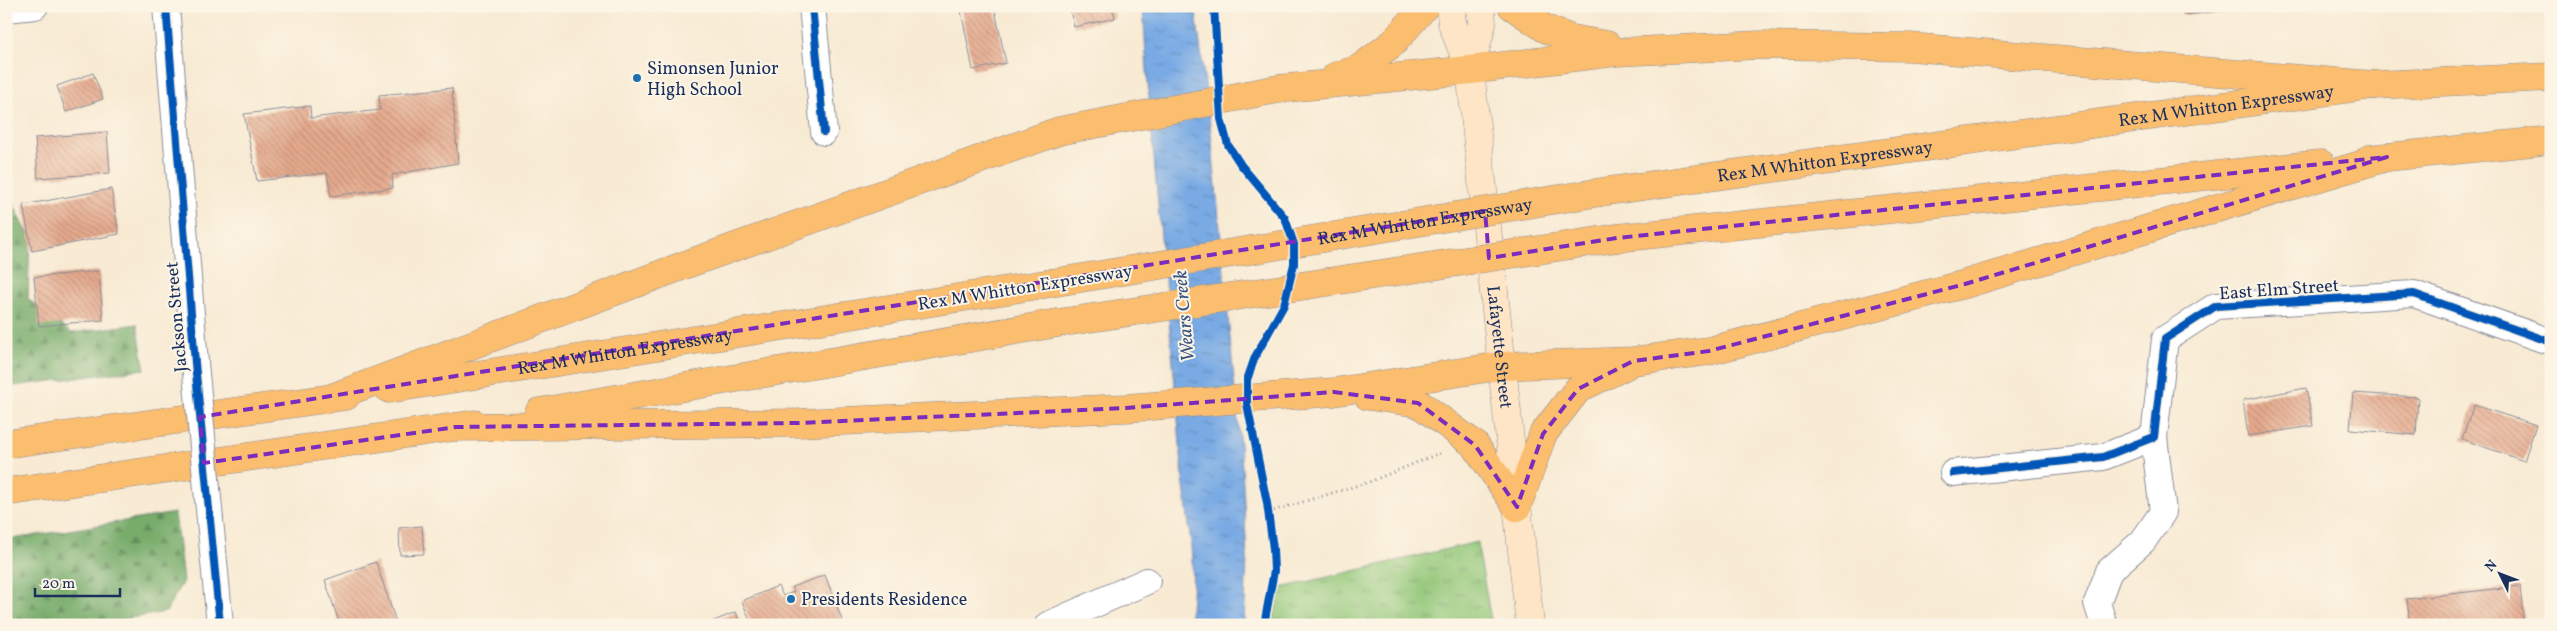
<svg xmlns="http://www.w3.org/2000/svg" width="2557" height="631" font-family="Vollkorn,serif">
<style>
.forest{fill:url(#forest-firs);stroke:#496e64}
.park{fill:url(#park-tufts);stroke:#587c6c}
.water{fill:url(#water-ripples);stroke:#4a6ca1}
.building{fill:url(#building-back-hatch)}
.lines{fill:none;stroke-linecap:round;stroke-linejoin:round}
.street-casing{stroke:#8a8c98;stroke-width:28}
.secondary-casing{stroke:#8a8c98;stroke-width:29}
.highway-casing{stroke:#8a8c98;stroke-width:29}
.path{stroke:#8a8c98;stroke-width:3;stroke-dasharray:1 4;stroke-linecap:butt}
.street{stroke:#fff;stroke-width:26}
.secondary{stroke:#fde5c5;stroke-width:28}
.highway{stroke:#fbbd6e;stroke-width:28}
.street-bridge-casing{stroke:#8a8c98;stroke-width:28;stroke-linecap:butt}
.highway-bridge-casing{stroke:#8a8c98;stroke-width:29;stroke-linecap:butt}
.street-bridge{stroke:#fff;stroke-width:26}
.highway-bridge{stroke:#fbbd6e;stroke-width:28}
.cycleway-casing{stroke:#fcf5e5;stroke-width:11}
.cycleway{stroke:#0057b8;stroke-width:8}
.marked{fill:none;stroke:#7b2cbf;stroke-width:4;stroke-dasharray:10 6;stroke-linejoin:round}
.poi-dot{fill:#1f6fb2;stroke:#fcf5e5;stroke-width:2}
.labels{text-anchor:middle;stroke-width:4;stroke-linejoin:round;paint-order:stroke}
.poi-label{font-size:18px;fill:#1b2f5e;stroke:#fcf5e5;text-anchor:start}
.street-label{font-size:18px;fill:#1b2f5e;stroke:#fcf5e5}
.water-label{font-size:19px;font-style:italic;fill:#375486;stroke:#fcf5e5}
</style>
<defs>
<pattern id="forest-firs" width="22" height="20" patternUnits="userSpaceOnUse" patternTransform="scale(1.25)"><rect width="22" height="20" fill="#77ac6a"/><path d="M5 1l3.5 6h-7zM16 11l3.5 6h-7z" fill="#618c5a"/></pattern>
<pattern id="park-tufts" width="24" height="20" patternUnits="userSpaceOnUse" patternTransform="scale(1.25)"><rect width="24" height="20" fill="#94c87a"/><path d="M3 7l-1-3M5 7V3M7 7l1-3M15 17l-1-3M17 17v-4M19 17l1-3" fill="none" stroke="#78a367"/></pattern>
<pattern id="water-ripples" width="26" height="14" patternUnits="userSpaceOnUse" patternTransform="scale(1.25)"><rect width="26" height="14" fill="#79aae4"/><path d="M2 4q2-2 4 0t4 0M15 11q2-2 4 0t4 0" fill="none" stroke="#628bbc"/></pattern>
<pattern id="building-back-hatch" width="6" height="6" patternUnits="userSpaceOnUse" patternTransform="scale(1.25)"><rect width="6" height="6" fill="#e6aa8d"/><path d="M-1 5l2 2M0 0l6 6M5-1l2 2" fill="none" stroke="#ba8b76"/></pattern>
</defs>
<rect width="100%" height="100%" fill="#fcf5e5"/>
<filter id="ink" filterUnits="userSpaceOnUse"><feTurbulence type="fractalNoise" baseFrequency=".02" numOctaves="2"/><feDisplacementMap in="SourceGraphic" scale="10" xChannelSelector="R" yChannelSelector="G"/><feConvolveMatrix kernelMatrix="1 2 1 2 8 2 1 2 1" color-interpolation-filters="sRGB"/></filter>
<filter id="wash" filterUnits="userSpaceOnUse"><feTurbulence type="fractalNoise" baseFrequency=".0096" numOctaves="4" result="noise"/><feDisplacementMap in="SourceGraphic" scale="20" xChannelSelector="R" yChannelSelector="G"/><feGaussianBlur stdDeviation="1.12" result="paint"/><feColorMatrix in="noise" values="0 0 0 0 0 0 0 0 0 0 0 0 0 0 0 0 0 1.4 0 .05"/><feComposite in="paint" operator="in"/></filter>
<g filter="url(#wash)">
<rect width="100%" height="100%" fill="#f8ead3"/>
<g class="forest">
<path d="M 6,190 L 30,237 L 28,299 L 71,333 L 137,324 L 145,369 L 6,387 Z"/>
<path d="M 175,513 L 183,581 L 166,612 L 90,625 L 6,625 L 6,540 Z"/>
</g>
<path class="park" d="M 1477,542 L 1492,625 L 1272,625 L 1281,588 Z"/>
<path class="water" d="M 1143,6 L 1194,6 L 1196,13 L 1211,133 L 1242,467 L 1247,557 L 1244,625 L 1188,625 C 1200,569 1185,511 1181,455 C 1169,306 1151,156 1143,6 Z"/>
<g id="blocks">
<g class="building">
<path d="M 960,6 L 994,6 L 1006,63 L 973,70 Z"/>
<path d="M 1069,6 L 1112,6 L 1115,18 L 1074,27 Z"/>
<path d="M 2182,6 L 2254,6 L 2254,8 L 2183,15 Z"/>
<path d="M 93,73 L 103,99 L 66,112 L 57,86 Z"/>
<path d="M 452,88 L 458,163 L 392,175 L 393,188 L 331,196 L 327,173 L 257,181 L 244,114 L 310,106 L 311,118 L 380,110 L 379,95 Z"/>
<path d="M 107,132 L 110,173 L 38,178 L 35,138 Z"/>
<path d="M 111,189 L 119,234 L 32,251 L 23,205 Z"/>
<path d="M 99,271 L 103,320 L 39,326 L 34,277 Z"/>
<path d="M 2306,388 L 2313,426 L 2248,436 L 2243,400 Z"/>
<path d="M 2353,393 L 2418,397 L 2416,435 L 2350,429 Z"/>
<path d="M 2474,405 L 2536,425 L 2524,461 L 2462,439 Z"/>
<path d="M 422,526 L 424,554 L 400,555 L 399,528 Z"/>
<path d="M 376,562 L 397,625 L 340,625 L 325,580 Z"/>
<path d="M 825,575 L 844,625 L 752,625 L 742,601 L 778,586 L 783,596 L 794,592 L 792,587 Z"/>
<path d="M 2520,586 L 2524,625 L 2410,625 L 2407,599 Z"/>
<path d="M 736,612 L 741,625 L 704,625 Z"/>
</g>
</g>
</g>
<g filter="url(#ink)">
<use href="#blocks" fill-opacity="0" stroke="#8a8c98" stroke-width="1"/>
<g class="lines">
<defs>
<g id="street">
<path d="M 166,6 L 195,363"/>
<path d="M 812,6 L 824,132"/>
<path d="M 6,9 L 35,6"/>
<path d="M 1953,473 L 2103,457 L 2154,437 L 2165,339 L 2216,306 L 2414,294 L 2551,342"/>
<path d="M 210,520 L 220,625"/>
<path d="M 1048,625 L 1147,581"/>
<path d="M 2104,625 L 2097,603 L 2109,571 L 2143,541 L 2163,512 L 2154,437"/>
</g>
<g id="secondary">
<path id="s1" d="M 1450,6 L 1452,23 L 1470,70 L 1530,625"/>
<path d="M 1470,70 L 1482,24 L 1481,6"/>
</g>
<g id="highway">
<path d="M 1512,6 L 1546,29 L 1572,39 L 1607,45"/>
<path d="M 1336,76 L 1359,69 L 1393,43 L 1425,6"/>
<path d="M 2369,159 L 2551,140"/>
<path id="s2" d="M 1601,192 L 2374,85 L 2551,77"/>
<path d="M 1617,238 L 2321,164"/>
<path id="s3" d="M 389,389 L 1051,283"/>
<path d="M 1368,396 L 1418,403 L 1440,419 L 1475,445 L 1517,507"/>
<path d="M 328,399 L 693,262 L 1059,131 L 1278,89 L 1470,70 L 1617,52 L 1760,45 L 1910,47 L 2374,85"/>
<path d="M 539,412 L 1058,323"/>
<path d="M 456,427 L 799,423 L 1126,408 L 1334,392 L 1500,366 L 1633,361 L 1709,351 L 1965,284 L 2387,157"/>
<path d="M 6,444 L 346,396"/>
<path d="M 6,492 L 475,424"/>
<path d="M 1517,507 L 1543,434 L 1578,389 L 1625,366"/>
</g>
</defs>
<use href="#street" class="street-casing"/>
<use href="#secondary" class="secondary-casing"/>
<use href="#highway" class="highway-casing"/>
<path class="path" d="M 1269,512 L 1369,482 L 1440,453"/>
<use href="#street" class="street"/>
<use href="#secondary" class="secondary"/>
<use href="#highway" class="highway"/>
<defs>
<path id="street-bridge" d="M 195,363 L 210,520"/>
<g id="highway-bridge">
<path id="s4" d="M 1051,283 L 1601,192"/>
<path d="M 1058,323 L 1617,238"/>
</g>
</defs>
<use href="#street-bridge" class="street-bridge-casing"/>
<use href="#highway-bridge" class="highway-bridge-casing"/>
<use href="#street-bridge" class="street-bridge"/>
<use href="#highway-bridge" class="highway-bridge"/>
<defs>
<g id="cycleway">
<path d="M 166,6 L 195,363 L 220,625"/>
<path d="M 812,6 L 824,132"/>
<path d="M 1214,6 L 1221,119 L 1228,145 L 1241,165 L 1285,218 L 1294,244 L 1294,264 L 1284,305 L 1255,357 L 1247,380 L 1247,404 L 1267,503 L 1273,549 L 1274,571 L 1264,625"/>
<path d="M 1953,473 L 2103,457 L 2154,437 L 2165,339 L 2216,306 L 2414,294 L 2551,342"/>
</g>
</defs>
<use href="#cycleway" class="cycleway-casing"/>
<use href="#cycleway" class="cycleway"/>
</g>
</g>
<path class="marked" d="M 2387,157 L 1965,284 L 1709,351 L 1633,361 L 1578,389 L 1543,434 L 1517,507 L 1475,445 L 1418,403 L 1334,392 L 1126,408 L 799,423 L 456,427 L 204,463 L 200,417 L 1485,211 L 1489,258 L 1617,238 Z"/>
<g class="poi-dot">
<circle cx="637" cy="78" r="5"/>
<circle cx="791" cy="599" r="5"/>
</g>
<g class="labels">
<g class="poi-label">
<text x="647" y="74">Simonsen Junior<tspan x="647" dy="21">High School</tspan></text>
<text x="801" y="605">Presidents Residence</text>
</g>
<g class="street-label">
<text dy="6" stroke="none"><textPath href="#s2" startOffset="631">Rex M Whitton Expressway</textPath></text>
<text dy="6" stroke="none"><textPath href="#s2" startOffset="226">Rex M Whitton Expressway</textPath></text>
<text dy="6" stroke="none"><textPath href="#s4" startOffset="379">Rex M Whitton Expressway</textPath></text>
<text transform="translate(1025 287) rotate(-9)" y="6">Rex M Whitton Expressway</text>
<text transform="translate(2279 289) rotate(-4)" y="6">East Elm Street</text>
<text transform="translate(176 317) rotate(-95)" y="6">Jackson Street</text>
<text dy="6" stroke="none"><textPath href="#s1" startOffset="346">Lafayette Street</textPath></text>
<text dy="6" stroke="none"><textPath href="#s3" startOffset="239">Rex M Whitton Expressway</textPath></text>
</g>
<g class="water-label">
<text transform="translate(1183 316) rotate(-95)" y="7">Wears Creek</text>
</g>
</g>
<rect width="2557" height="631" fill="none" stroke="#fcf5e5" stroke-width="25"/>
<g transform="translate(2500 574) rotate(312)" stroke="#fcf5e5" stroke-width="4" paint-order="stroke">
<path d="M0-4L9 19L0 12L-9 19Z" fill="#1b2f5e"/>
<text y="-8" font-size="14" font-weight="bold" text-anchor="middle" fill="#1b2f5e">N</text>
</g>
<path d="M35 588v8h85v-8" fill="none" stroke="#1b2f5e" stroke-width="2.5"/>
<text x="42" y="588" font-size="15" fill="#1b2f5e" stroke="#fcf5e5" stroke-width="4" paint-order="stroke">20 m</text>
</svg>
